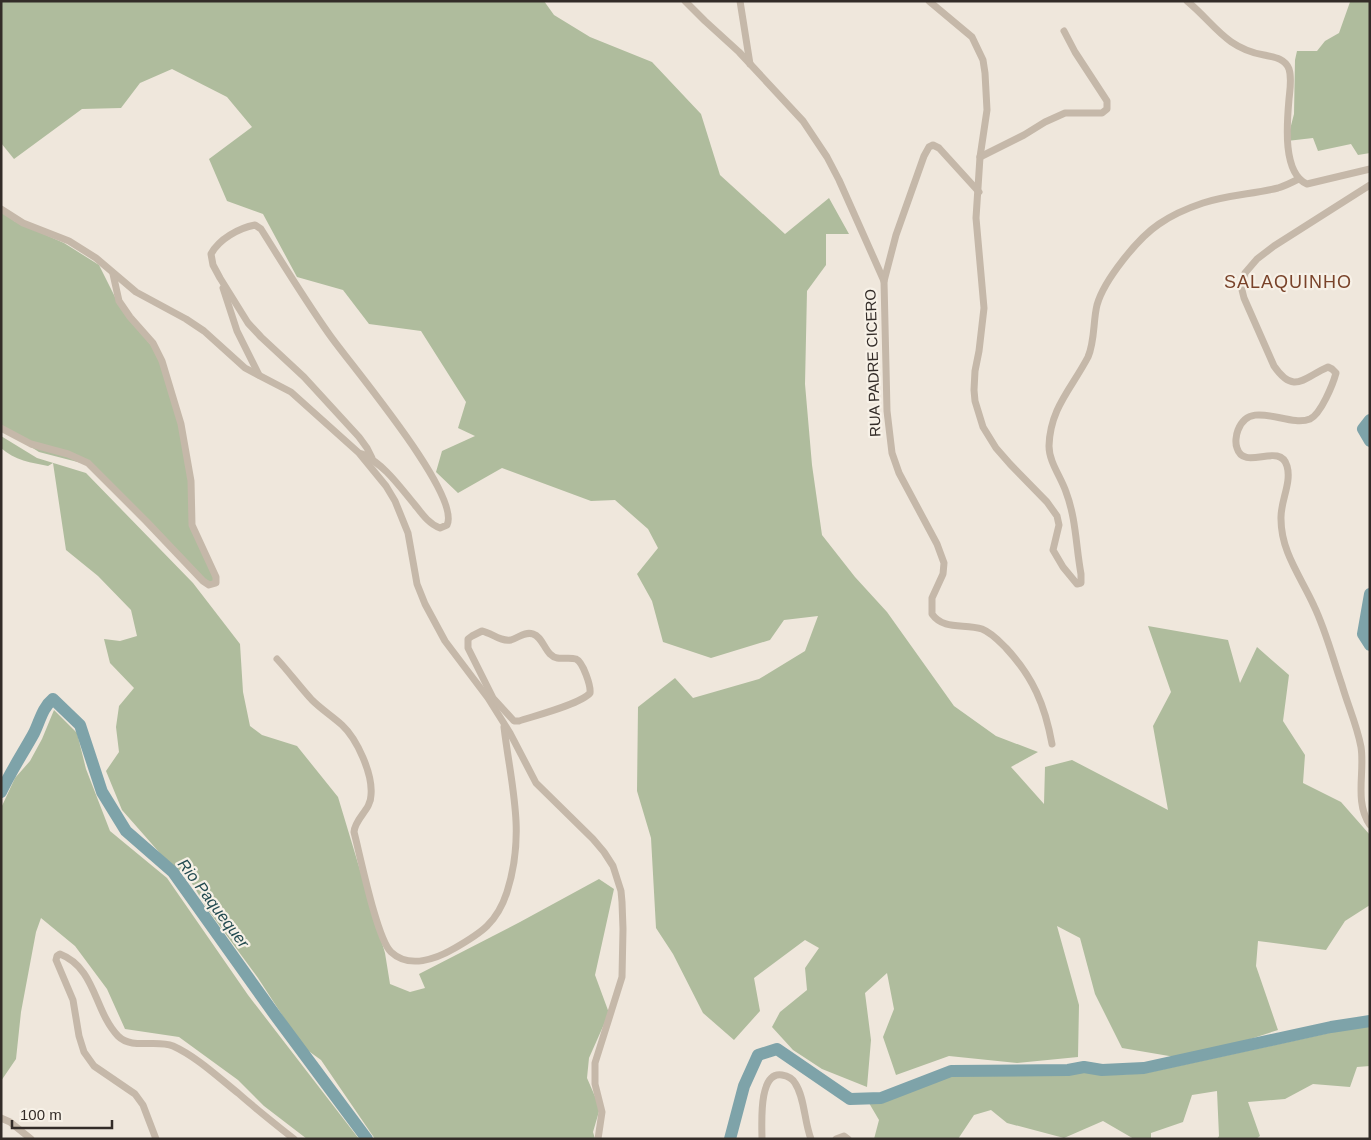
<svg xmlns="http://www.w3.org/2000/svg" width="1371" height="1140" font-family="Helvetica,sans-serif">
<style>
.green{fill:#afbc9d}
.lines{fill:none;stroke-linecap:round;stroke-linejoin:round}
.river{stroke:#7ea3a9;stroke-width:12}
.minor{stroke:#c5b8a9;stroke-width:7}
.labels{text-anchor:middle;stroke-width:4.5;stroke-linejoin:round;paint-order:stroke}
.street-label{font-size:15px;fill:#332c28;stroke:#f7f1e7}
.water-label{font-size:16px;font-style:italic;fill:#224a50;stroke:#f7f1e7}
.quarter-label{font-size:18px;letter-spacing:1px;fill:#79432a;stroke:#f7f1e7}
</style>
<rect width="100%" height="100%" fill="#efe7dc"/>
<g class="green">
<path d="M 1,1 L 544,1 L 554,15 L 590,37 L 652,62 L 701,114 L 720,175 L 785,234 L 829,198 L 849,234 L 826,234 L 826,265 L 807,291 L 805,384 L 812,465 L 822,535 L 855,577 L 887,612 L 954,706 L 996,736 L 1038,752 L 1011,767 L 1044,804 L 1045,767 L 1072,760 L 1168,810 L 1153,726 L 1171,692 L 1148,626 L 1228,640 L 1240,683 L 1257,647 L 1289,675 L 1283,721 L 1305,755 L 1303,783 L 1341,802 L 1370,835 L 1370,905 L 1345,921 L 1326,950 L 1258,941 L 1256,966 L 1278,1030 L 1235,1044 L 1175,1057 L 1122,1048 L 1095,994 L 1080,938 L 1057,926 L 1079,1005 L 1078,1057 L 1017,1063 L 949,1056 L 896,1075 L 883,1037 L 894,1009 L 887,973 L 865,993 L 871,1040 L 867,1087 L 822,1069 L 793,1050 L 772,1027 L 780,1012 L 807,990 L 805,968 L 819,948 L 805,940 L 754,978 L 760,1011 L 734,1040 L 703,1013 L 673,954 L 656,928 L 651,838 L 637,791 L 638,707 L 675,678 L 693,698 L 759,679 L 805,651 L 818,616 L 784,620 L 770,640 L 711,658 L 663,642 L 652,601 L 637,574 L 658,548 L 648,529 L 615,500 L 591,501 L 502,468 L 458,493 L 436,472 L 442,451 L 475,436 L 458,428 L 466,402 L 421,331 L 369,324 L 343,290 L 297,277 L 263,214 L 227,201 L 209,159 L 252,127 L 227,97 L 172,69 L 140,83 L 121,108 L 82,109 L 14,159 L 1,143 Z"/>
<path d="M 1370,1 L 1370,153 L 1358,155 L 1351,144 L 1318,151 L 1313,138 L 1287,141 L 1294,114 L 1295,60 L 1297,51 L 1317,51 L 1325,41 L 1339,33 L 1350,2 Z"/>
<path d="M 1,210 L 14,221 L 64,243 L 99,265 L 119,305 L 157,353 L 179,421 L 193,500 L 192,529 L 218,584 L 209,587 L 93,466 L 39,452 L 1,428 Z"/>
<path d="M 1,436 L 37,458 L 86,473 L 193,583 L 240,644 L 243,692 L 250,726 L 262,735 L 297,746 L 338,797 L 385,953 L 390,984 L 410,992 L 425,988 L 419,974 L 520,922 L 599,879 L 614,889 L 595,975 L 609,1013 L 589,1058 L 587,1078 L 600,1108 L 593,1132 L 595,1139 L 375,1139 L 321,1060 L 303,1047 L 258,978 L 208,910 L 188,877 L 166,860 L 122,810 L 106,771 L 119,752 L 116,727 L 119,706 L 134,688 L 110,663 L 104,639 L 120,641 L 137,636 L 131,610 L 98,576 L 66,550 L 53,463 L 48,466 C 32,463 14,460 1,448 Z"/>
<path d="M 54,710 L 77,733 L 86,769 L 110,831 L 167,878 L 248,995 L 359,1139 L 307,1139 L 264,1106 L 238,1080 L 179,1037 L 125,1029 L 107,989 L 75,946 L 41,918 L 36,932 L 21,1012 L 16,1059 L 1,1081 L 1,808 L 15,778 L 30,761 L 42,739 Z"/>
<path d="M 1370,1024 L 1370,1066 L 1357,1067 L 1350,1087 L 1313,1084 L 1285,1099 L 1248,1102 L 1260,1136 L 1256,1139 L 1217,1139 L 1219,1136 L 1217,1091 L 1192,1095 L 1183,1122 L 1151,1133 L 1151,1139 L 1134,1139 L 1103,1121 L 1064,1138 L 1007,1123 L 991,1110 L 974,1115 L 958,1139 L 874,1139 L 879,1120 L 869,1103 L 882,1102 L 949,1076 L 1086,1072 L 1116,1075 L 1146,1073 Z"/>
</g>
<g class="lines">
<g class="river">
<path d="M 1370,420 L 1363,429 L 1370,441"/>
<path d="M 1370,594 L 1363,634 L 1370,645"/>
<path d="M 1,792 C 11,771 23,753 34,733 C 40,721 42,708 53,699 L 80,725 L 102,792 L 126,831 L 173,872 L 275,1015 L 367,1139"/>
<path d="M 730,1139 L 744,1086 L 758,1055 L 777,1049 L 850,1099 L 881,1098 L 951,1071 L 1068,1070 L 1084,1067 L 1102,1070 L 1144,1068 L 1331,1027 L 1370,1021"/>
</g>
<g class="minor">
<path d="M 685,1 L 705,21 L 739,52 L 803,121 L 827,157 L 839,180 L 884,281 L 887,411 L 892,453 L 899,473 L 937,544 L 944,563 L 943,574 L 932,598 L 932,614 C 944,631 965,623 982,629 C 992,633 999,641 1006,648 C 1033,677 1045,705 1052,744"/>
<path d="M 740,1 L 750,64"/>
<path d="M 929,1 L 972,37 L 983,60 L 985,73 L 987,110 L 980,157 L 976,218 L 984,308 L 979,351 L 975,371 L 974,390 L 975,401 L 983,427 L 996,448 L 1010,464 L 1047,502 L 1057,516 L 1059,525 L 1053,550 L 1063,567 L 1077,584 L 1081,583 L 1081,574 C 1076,547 1076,518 1066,492 C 1061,477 1049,462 1049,446 C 1050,408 1072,388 1088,357 C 1095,341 1093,321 1097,305 C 1104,280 1138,238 1159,224 C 1172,215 1188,208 1203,203 C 1227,195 1253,194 1278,188 C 1285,186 1292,182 1299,179"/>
<path d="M 1187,1 C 1214,23 1225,48 1264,55 C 1273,57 1285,58 1289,69 C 1292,78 1290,89 1289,99 C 1287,122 1282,173 1307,184 L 1370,169"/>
<path d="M 980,157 L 1024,135 L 1045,122 L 1065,113 L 1102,113 L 1107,109 L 1107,101 L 1075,52 L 1064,31"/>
<path d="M 1370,185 L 1274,246 L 1257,259 L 1245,273 L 1241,286 L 1244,298 L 1274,366 C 1294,395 1303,378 1328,367 L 1332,369 L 1336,373 C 1333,384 1321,414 1310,419 C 1288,428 1250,398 1238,430 C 1236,435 1235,443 1237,448 C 1244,472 1280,441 1287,466 C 1292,483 1280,502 1281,519 C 1281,552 1301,577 1314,606 C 1326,631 1333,659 1342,685 C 1348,706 1357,725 1361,747 C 1365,772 1354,802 1370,825"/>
<path d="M 1,209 L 23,223 L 69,241 L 96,258 L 136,292 L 186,319 L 204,331 L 245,368 L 291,392 L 359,453 L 386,486 L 395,501 L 408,533 L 417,584 L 425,604 L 445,641 L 488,698 L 510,733 L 536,783 L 593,839 L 604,852 L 613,866 L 621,891 L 622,902 L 623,929 L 622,977 L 595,1063 L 595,1084 L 602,1112 L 598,1139"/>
<path d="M 884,281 L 896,235 L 924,156 L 929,147 L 933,145 L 939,148 L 979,192"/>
<path d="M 223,288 L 237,331 L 259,375"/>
<path d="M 1,428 L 31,444 L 68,454 L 88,463 L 146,521 L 203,581 L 209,585 L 216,583 L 216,577 L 192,525 L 191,481 L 181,424 L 162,361 L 153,343 L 130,317 L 119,301 L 113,274"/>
<path d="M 362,454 C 385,465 399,486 415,505 C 422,514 429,524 440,528 L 447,525 C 462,495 349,363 329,334 C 305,300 283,264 261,229 L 255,225 C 239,228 219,239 211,254 L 213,265 L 220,278 L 248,323 L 261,337 L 304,377 L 359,437 L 367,448 L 372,458"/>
<path d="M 482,631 C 492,633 500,642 511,640 C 518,638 525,631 533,634 C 541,636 544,648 550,654 C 558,662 566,656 576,659 C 583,662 591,686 590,693 C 581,704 534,716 519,721 L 514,721 L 493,698 L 468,648 L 468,639 L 472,636 Z"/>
<path d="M 277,659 C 289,672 300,687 312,700 C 321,709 332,716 342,725 C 357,739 373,774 371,795 C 371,810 355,818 354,832 C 360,855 377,939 391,952 C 409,969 436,959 455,948 C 481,933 497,923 507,892 C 526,832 511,786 504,727"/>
<path d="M 1,1118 L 10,1122 L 31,1139"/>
<path d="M 156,1139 L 143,1105 L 135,1094 L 94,1066 L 84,1052 L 79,1036 L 73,1000 L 56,960 L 57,956 L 60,954 C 96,968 94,1011 118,1036 C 132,1050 156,1039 173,1046 C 197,1057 218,1077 238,1093 C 256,1109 275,1124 294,1139"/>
<path d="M 762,1139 C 762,1125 758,1071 782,1075 C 788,1076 792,1078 795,1083 C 805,1098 804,1121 811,1139"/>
<path d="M 836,1139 L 844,1136 L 848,1139"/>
</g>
</g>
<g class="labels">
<g class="street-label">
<text transform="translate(873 363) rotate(-92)" y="5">RUA PADRE CICERO</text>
</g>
<g class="water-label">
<text transform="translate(214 903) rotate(53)" y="6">Rio Paquequer</text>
</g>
<g class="quarter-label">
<text x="1288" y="288">SALAQUINHO</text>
</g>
</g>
<rect width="1371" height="1140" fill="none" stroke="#332c28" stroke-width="5"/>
<path d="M12 1120v8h100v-8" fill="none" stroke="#332c28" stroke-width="2.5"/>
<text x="20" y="1120" font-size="15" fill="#332c28" stroke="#f7f1e7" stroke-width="4" paint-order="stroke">100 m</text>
</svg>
